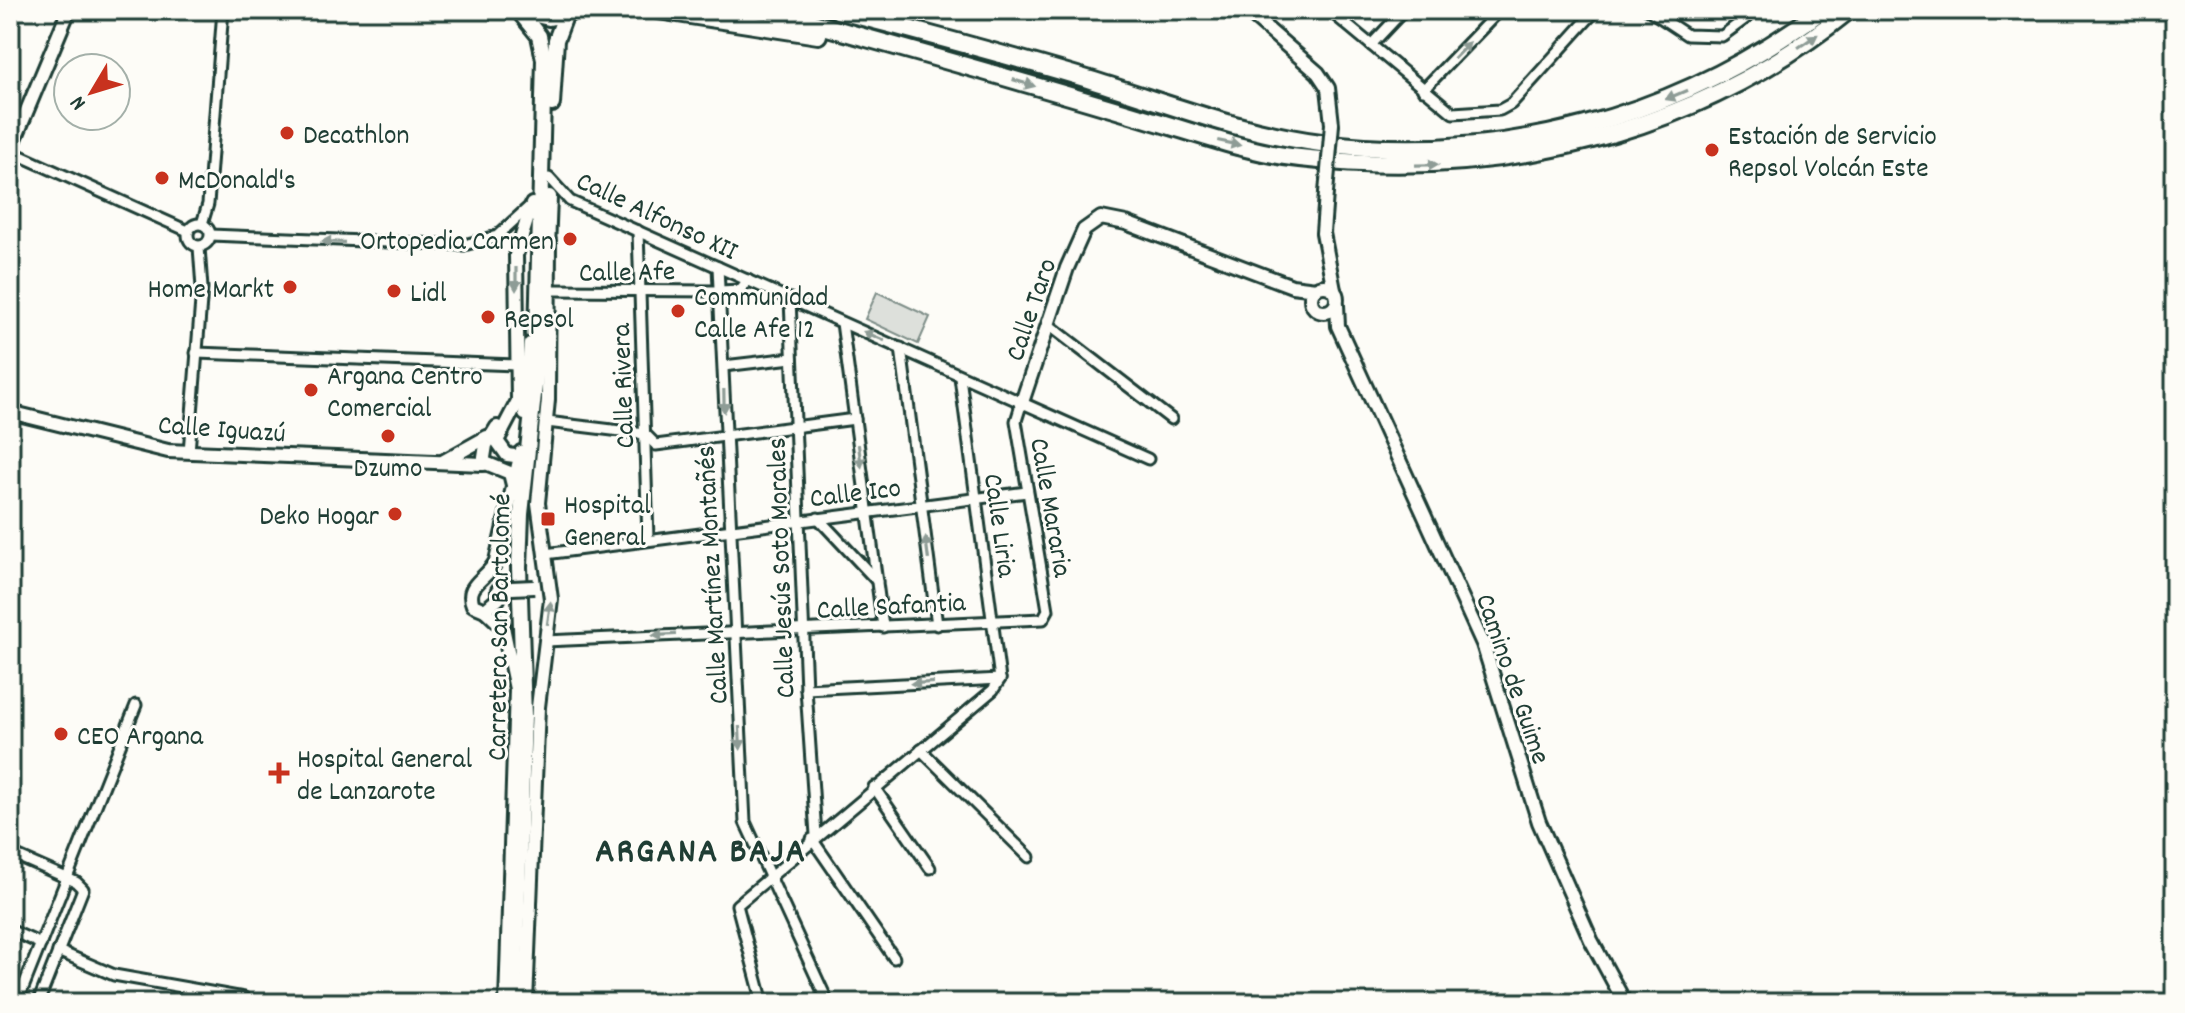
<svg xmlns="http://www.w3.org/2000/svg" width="2185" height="1013" font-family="Dekko,sans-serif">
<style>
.green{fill:#dde0db;stroke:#7e8e88;stroke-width:2}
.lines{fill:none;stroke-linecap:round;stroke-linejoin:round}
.street-casing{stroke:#1f3d34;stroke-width:15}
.secondary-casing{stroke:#1f3d34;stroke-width:18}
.primary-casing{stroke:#1f3d34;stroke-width:20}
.highway-casing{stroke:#1f3d34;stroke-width:22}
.street{stroke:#fdfcf7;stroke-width:9}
.secondary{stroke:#fdfcf7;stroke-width:12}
.primary{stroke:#fdfcf7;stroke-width:14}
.highway{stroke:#fdfcf7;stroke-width:16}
.secondary-bridge-casing{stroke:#1f3d34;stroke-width:18;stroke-linecap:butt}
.secondary-bridge{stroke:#fdfcf7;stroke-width:12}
.oneway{fill:#8e9c96}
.poi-dot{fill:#c8321e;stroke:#fdfcf7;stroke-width:3}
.labels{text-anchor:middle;stroke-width:6;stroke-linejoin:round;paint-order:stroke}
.poi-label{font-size:28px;fill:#1f3d34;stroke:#fdfcf7;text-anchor:start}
.street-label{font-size:28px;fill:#1f3d34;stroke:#fdfcf7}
.district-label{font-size:36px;font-weight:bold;letter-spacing:2px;fill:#1f3d34;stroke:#fdfcf7}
</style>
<rect width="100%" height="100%" fill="#fdfcf7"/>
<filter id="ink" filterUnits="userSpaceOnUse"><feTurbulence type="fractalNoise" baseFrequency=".0125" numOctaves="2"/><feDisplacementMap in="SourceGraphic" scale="16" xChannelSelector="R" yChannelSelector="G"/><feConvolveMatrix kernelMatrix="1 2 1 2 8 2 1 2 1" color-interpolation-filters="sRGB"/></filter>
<g filter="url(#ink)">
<path class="green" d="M 877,292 L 930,317 L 918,344 L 865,319 Z"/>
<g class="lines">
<defs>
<g id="street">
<path d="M 1329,10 L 1453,113 L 1500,110 L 1511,104 L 1596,10"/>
<path d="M 1649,10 L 1687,35 L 1722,36 L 1757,10"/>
<path d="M 1371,45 L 1404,10"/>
<path d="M 1423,90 L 1500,10"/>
<path d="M 10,151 L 188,231"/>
<path d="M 549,178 L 570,201 L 1148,459"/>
<circle cx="199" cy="235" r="11"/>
<path d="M 202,224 L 208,204 L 223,10"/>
<path d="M 638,231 L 648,539"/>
<path d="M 211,235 L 464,245 L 497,236 L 530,206"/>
<path d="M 718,267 L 745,822 L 825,996"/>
<path d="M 550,290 L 720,291 L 740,290 L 748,280"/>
<path d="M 790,299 L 806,689 L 816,835"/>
<path d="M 842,323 L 883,627"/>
<path d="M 1049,325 L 1171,419"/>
<path d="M 901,348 L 937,625"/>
<path d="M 196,353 L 516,365"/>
<path d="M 724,366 L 792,358"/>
<path d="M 960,377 L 1000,679"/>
<path d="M 547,422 L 645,434 L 656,445 L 855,419"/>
<path d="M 189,452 L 202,288 L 199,247"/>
<path d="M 818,518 L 877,581"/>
<path d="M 545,554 L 1027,492"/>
<path d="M 545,641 L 1043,619 L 1048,610 L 1016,421 L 1021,405"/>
<path d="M 806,689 L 1000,679"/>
<path d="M 921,750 L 1029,857"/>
<path d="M 874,787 L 930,868"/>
<path d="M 812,839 L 894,958"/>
<path d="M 10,853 L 76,882 L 83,889 L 38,1003"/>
<path d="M 10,930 L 41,944"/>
<path d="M 58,951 L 114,975 L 244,998 L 244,1003"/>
<path d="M 17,1003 L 136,705"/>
<path d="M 763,1003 L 737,905 L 993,690 L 1000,679"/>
</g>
<g id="secondary">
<path d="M 1246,10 L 1318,73 L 1328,88 L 1332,124"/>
<path d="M 10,151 L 69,10"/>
<path d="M 1326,193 L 1323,233 L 1334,290"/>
<circle cx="1324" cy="299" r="13"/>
<path d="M 1337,305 L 1338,326 L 1483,644 L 1539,822 L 1591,940 L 1625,1003"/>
<path d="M 1021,405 L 1067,268 L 1084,230 L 1101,218 L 1126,223 L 1292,286 L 1316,289"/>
<path d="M 10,412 L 168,451 L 483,464"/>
<path d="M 525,414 L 530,344"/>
<path d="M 515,456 L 507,455 L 497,441 L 518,401 L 516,255 L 532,204"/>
<path d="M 444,461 L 487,437"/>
<path d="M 483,464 L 486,445 L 497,427"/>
<path d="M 488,464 L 510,473 L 513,485"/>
<path d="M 485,610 L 498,599 L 498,590"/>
<path d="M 506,1003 L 516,689 L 503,627 L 485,610 L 473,605 C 464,584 488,579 496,561 L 521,452"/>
<path d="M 526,1003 L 538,707 L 551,599 L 538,503 L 548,400 L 549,241"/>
</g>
<g id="primary">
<path d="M 523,12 L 549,18 L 569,14"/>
<path d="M 552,104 L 556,40 L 565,16"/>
<path d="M 547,248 L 549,197"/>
<path d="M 514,1003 L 524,716 L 519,567 L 521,514 L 536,376 L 544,59 L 539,36 L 518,10"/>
</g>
<g id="highway">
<path d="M 580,10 L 582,10"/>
<path d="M 658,10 L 818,35"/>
<path d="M 766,10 C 896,46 1025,82 1154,121 C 1202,135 1250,153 1300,158 C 1496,181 1695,135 1849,10"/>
<path d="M 837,10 C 923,33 1009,55 1094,81 C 1169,104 1243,133 1321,143 C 1502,165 1677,118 1822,10"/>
</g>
</defs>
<use href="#street" class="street-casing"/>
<use href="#secondary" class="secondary-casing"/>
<use href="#primary" class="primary-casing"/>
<use href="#highway" class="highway-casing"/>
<use href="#street" class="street"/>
<use href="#secondary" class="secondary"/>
<use href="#primary" class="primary"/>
<use href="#highway" class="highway"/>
<defs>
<g id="secondary-bridge">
<path d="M 1326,193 L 1332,124"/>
<path d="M 512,588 L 534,587"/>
</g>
</defs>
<use href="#secondary-bridge" class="secondary-bridge-casing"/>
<use href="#secondary-bridge" class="secondary-bridge"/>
</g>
<defs><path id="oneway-solid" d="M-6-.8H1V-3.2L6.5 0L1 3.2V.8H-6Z" transform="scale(2)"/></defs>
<g class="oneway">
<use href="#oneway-solid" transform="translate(1808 41) rotate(-34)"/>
<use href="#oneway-solid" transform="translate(1462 50) rotate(-46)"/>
<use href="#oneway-solid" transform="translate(1024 83) rotate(17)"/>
<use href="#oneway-solid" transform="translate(1676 95) rotate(157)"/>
<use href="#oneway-solid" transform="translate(1229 143) rotate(12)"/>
<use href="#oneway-solid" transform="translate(1427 165) rotate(-1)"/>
<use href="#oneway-solid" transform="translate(333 242) rotate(-178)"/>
<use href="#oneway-solid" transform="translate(516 279) rotate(90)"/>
<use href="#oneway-solid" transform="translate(874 336) rotate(-157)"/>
<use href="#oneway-solid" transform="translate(724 401) rotate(89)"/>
<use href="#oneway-solid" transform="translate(860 456) rotate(82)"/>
<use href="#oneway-solid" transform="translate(927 548) rotate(-97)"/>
<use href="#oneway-solid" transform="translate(549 613) rotate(-82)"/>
<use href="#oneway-solid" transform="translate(664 635) rotate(177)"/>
<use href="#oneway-solid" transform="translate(922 683) rotate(177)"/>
<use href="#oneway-solid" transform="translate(740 738) rotate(87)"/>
</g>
</g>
<g class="poi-dot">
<circle cx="287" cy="133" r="8"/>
<circle cx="1712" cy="150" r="8"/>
<circle cx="162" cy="178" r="8"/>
<circle cx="570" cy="239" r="8"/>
<circle cx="290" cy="287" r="8"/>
<circle cx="394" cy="291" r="8"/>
<circle cx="678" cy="311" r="8"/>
<circle cx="488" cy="317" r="8"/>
<circle cx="311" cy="390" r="8"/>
<circle cx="388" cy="436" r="8"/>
<circle cx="395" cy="514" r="8"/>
<rect x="540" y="511" width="16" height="16" rx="4"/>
<circle cx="61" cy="734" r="8"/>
<path d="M275 761h8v8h8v8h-8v8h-8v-8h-8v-8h8z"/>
</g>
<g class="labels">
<g class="poi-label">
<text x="303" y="143">Decathlon</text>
<text x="1728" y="144">Estación de Servicio<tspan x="1728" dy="32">Repsol Volcán Este</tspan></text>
<text x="178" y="188">McDonald's</text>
<text x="554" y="249" text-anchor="end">Ortopedia Carmen</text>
<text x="274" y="297" text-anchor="end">Home Markt</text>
<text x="410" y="301">Lidl</text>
<text x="694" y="305">Communidad<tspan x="694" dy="32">Calle Afe 12</tspan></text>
<text x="504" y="327">Repsol</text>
<text x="327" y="384">Argana Centro<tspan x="327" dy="32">Comercial</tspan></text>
<text x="388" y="476" text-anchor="middle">Dzumo</text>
<text x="564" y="513">Hospital<tspan x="564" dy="32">General</tspan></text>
<text x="379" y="524" text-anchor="end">Deko Hogar</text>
<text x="77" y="744">CEO Argana</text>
<text x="297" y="767">Hospital General<tspan x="297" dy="32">de Lanzarote</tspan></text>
</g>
<g class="street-label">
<text transform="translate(658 214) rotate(25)" y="10">Calle Alfonso XII</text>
<text transform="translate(627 270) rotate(-1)" y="10">Calle Afe</text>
<text transform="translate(1029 309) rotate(-71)" y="10">Calle Taro</text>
<text transform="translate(621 386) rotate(-92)" y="10">Calle Rivera</text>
<text transform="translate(222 427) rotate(4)" y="10">Calle Iguazú</text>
<text transform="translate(855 491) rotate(-7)" y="10">Calle Ico</text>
<text transform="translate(1053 507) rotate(80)" y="10">Calle Mararia</text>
<text transform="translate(1002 525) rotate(82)" y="10">Calle Liria</text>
<text transform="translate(779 568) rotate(-92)" y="10">Calle Jesús Soto Morales</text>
<text transform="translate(710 575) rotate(-93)" y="10">Calle Martínez Montañés</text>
<text transform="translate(891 604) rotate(-3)" y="10">Calle Safantia</text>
<text transform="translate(497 627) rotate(-89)" y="10">Carretera San Bartolomé</text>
<text transform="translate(1515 678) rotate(71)" y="10">Camino de Guime</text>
</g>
<g class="district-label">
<text x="701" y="861">ARGANA BAJA</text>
</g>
</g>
<rect width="2185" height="1013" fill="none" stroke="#fdfcf7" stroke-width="40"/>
<rect x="20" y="20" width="2145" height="973" fill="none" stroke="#1f3d34" stroke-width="3" filter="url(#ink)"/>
<g transform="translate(92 92) rotate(232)"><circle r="38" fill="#fdfcf7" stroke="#a4b0a9" stroke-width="2"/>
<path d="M0-6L14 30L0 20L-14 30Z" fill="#c8321e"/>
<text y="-12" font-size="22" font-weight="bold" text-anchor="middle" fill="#1f3d34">N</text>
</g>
</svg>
